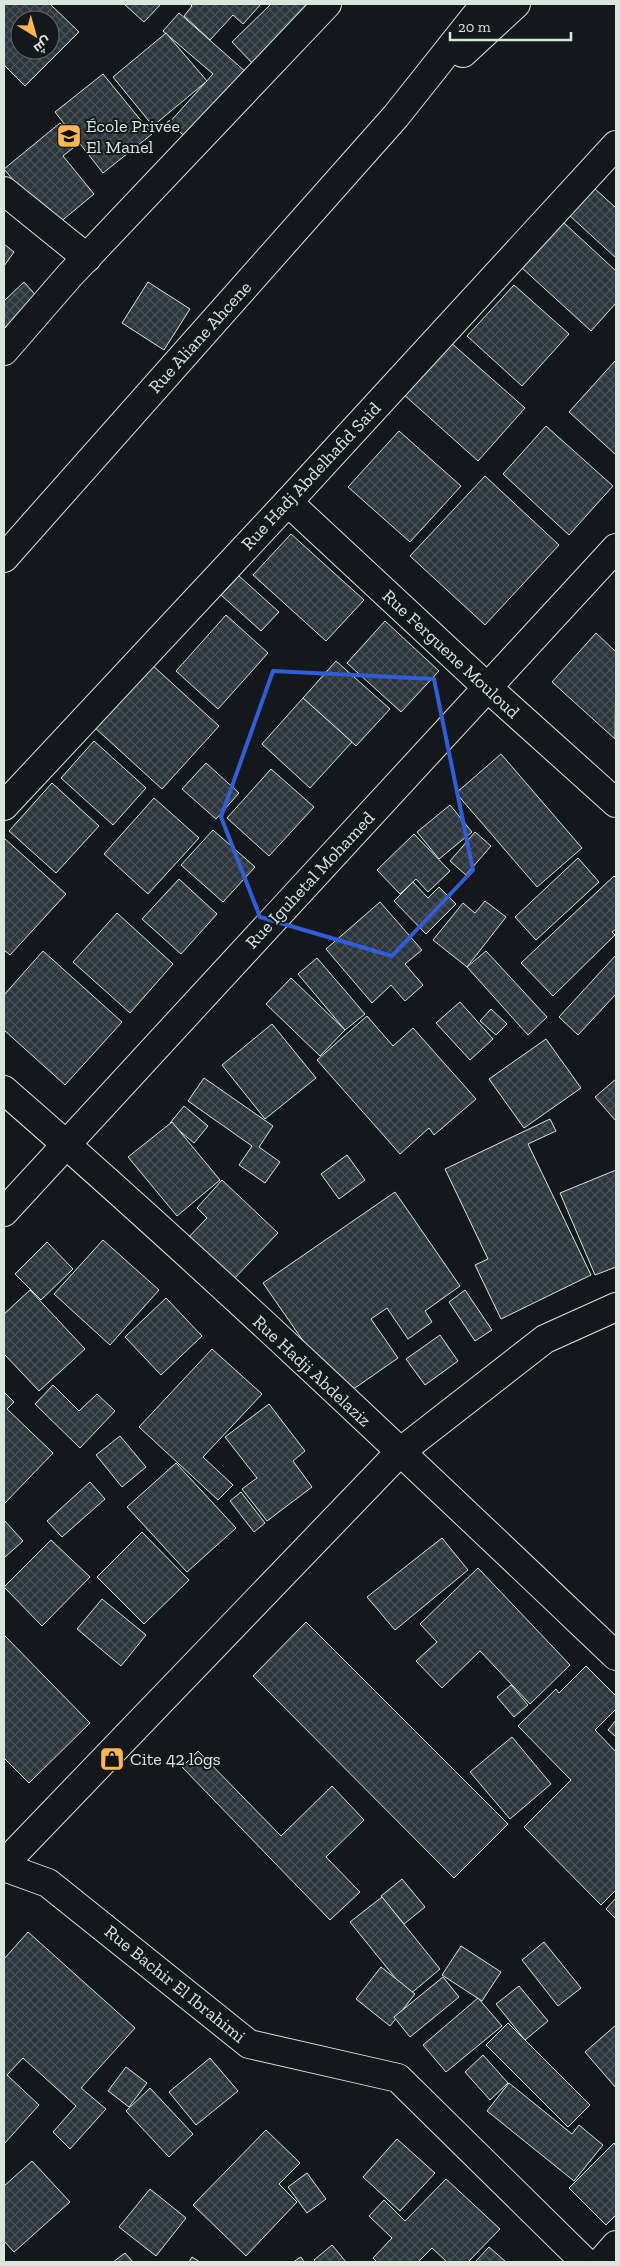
<svg xmlns="http://www.w3.org/2000/svg" width="620" height="2266" font-family="'Zilla Slab',Cairo,serif">
<style>
.building{fill:url(#building-cross-hatch);stroke:#d8e6dc;fill-rule:evenodd}
.lines{fill:none;stroke-linecap:round;stroke-linejoin:round}
.street-casing{stroke:#d8e6dc;stroke-width:30}
.secondary-casing{stroke:#d8e6dc;stroke-width:30}
.primary-casing{stroke:#d8e6dc;stroke-width:30}
.street{stroke:#14181c;stroke-width:28}
.secondary{stroke:#14181c;stroke-width:28}
.primary{stroke:#14181c;stroke-width:28}
.marked{fill:none;stroke:#305dd8;stroke-width:4;stroke-linejoin:round}
.labels{text-anchor:middle;stroke-width:4;stroke-linejoin:round;paint-order:stroke}
.poi-label{font-size:18px;fill:#d8e6dc;stroke:#14181c;text-anchor:start}
.street-label{font-size:18px;fill:#d8e6dc;stroke:#14181c}
</style>
<defs>
<pattern id="building-cross-hatch" width="8" height="8" patternUnits="userSpaceOnUse" patternTransform="scale(1.25)"><rect width="8" height="8" fill="#2c363c"/><path d="M0 0l8 8M0 8l8-8" fill="none" stroke="#4a5358"/></pattern>
</defs>
<rect width="100%" height="100%" fill="#14181c"/>
<g class="building">
<path d="M 4,4 L 50,4 L 79,32 L 25,86 L 4,65 ZM 20,20 L 50,20 L 50,50 L 20,50 Z"/>
<path d="M 124,4 L 161,4 L 144,22 Z"/>
<path d="M 190,4 L 261,4 L 243,24 L 233,15 L 210,40 L 184,16 L 192,6 Z"/>
<path d="M 271,4 L 314,4 L 253,64 L 232,42 Z"/>
<path d="M 179,13 L 247,73 L 188,139 L 169,123 L 213,74 L 163,31 Z"/>
<path d="M 166,33 L 207,81 L 153,126 L 113,77 Z"/>
<path d="M 103,74 L 152,134 L 103,173 L 55,112 Z"/>
<path d="M 60,123 L 78,144 L 63,156 L 94,194 L 53,228 L 4,169 Z"/>
<path d="M 594,188 L 616,208 L 616,258 L 569,215 Z"/>
<path d="M 562,221 L 616,271 L 616,303 L 591,331 L 521,267 Z"/>
<path d="M 4,244 L 14,252 L 4,266 Z"/>
<path d="M 24,282 L 40,300 L 4,334 L 4,301 Z"/>
<path d="M 148,282 L 190,309 L 164,350 L 122,323 Z"/>
<path d="M 514,285 L 569,334 L 522,386 L 467,336 Z"/>
<path d="M 449,341 L 525,408 L 478,461 L 402,393 Z"/>
<path d="M 615,361 L 616,361 L 616,455 L 569,412 Z"/>
<path d="M 546,426 L 613,486 L 569,535 L 503,474 Z"/>
<path d="M 399,431 L 461,486 L 410,542 L 348,487 Z"/>
<path d="M 485,476 L 559,545 L 485,625 L 410,556 Z"/>
<path d="M 291,534 L 364,600 L 326,641 L 253,575 Z"/>
<path d="M 239,576 L 279,612 L 261,631 L 221,595 Z"/>
<path d="M 226,615 L 268,653 L 218,709 L 176,671 Z"/>
<path d="M 385,621 L 439,671 L 401,712 L 347,663 Z"/>
<path d="M 596,633 L 616,652 L 615,739 L 552,682 Z"/>
<path d="M 336,661 L 390,709 L 356,746 L 303,698 Z"/>
<path d="M 151,664 L 219,726 L 162,789 L 94,727 Z"/>
<path d="M 303,698 L 352,742 L 310,788 L 262,744 Z"/>
<path d="M 94,741 L 146,788 L 113,825 L 61,778 Z"/>
<path d="M 501,754 L 582,848 L 537,887 L 456,793 Z"/>
<path d="M 206,763 L 239,793 L 216,819 L 182,789 Z"/>
<path d="M 271,769 L 314,807 L 269,856 L 227,818 Z"/>
<path d="M 52,783 L 99,826 L 56,873 L 9,831 Z"/>
<path d="M 154,798 L 199,838 L 148,894 L 104,854 Z"/>
<path d="M 450,805 L 472,832 L 439,859 L 417,832 Z"/>
<path d="M 213,830 L 255,867 L 223,902 L 181,865 Z"/>
<path d="M 475,832 L 491,846 L 466,875 L 450,861 Z"/>
<path d="M 414,834 L 450,871 L 428,892 L 416,879 L 400,894 L 377,870 Z"/>
<path d="M 4,838 L 66,894 L 10,955 L 4,950 Z"/>
<path d="M 578,858 L 599,882 L 536,940 L 515,917 Z"/>
<path d="M 614,876 L 616,878 L 616,929 L 612,932 L 615,935 L 553,996 L 521,963 Z"/>
<path d="M 179,879 L 217,914 L 181,954 L 142,919 Z"/>
<path d="M 413,882 L 428,898 L 439,887 L 456,904 L 426,934 L 394,901 Z"/>
<path d="M 485,901 L 506,917 L 467,967 L 433,940 L 463,903 L 475,913 Z"/>
<path d="M 380,902 L 422,950 L 405,964 L 423,985 L 405,1001 L 391,985 L 372,1003 L 326,949 Z"/>
<path d="M 117,913 L 173,964 L 130,1013 L 73,962 Z"/>
<path d="M 43,951 L 122,1022 L 65,1085 L 4,1030 L 4,995 Z"/>
<path d="M 486,951 L 547,1017 L 528,1035 L 467,967 Z"/>
<path d="M 616,955 L 616,994 L 578,1035 L 559,1017 Z"/>
<path d="M 317,958 L 365,1014 L 345,1030 L 298,974 Z"/>
<path d="M 291,978 L 345,1030 L 320,1056 L 266,1004 Z"/>
<path d="M 460,1002 L 493,1039 L 470,1060 L 436,1023 Z"/>
<path d="M 491,1009 L 507,1024 L 496,1035 L 480,1021 Z"/>
<path d="M 367,1016 L 393,1046 L 413,1028 L 476,1099 L 434,1135 L 429,1128 L 400,1154 L 317,1060 Z"/>
<path d="M 272,1024 L 316,1078 L 265,1119 L 222,1065 Z"/>
<path d="M 546,1039 L 581,1088 L 524,1128 L 489,1079 Z"/>
<path d="M 204,1078 L 273,1126 L 259,1147 L 280,1162 L 265,1183 L 239,1165 L 252,1146 L 188,1101 Z"/>
<path d="M 616,1079 L 616,1121 L 595,1097 Z"/>
<path d="M 184,1106 L 208,1126 L 194,1143 L 170,1123 Z"/>
<path d="M 550,1119 L 556,1131 L 528,1144 L 591,1275 L 501,1319 L 475,1265 L 488,1259 L 445,1169 Z"/>
<path d="M 172,1122 L 220,1180 L 177,1216 L 128,1157 Z"/>
<path d="M 347,1155 L 365,1180 L 339,1199 L 321,1174 Z"/>
<path d="M 616,1170 L 616,1267 L 595,1275 L 560,1193 Z"/>
<path d="M 222,1180 L 278,1233 L 230,1283 L 185,1241 L 207,1218 L 197,1208 Z"/>
<path d="M 395,1192 L 460,1286 L 425,1311 L 432,1322 L 408,1339 L 387,1308 L 371,1319 L 398,1358 L 342,1397 L 263,1283 Z"/>
<path d="M 103,1240 L 159,1290 L 110,1345 L 54,1294 Z"/>
<path d="M 47,1242 L 73,1269 L 41,1300 L 15,1274 Z"/>
<path d="M 30,1290 L 85,1349 L 39,1391 L 4,1354 L 4,1314 Z"/>
<path d="M 465,1290 L 492,1330 L 475,1341 L 449,1302 Z"/>
<path d="M 166,1298 L 202,1336 L 161,1375 L 125,1337 Z"/>
<path d="M 440,1335 L 458,1361 L 425,1385 L 406,1359 Z"/>
<path d="M 212,1349 L 262,1394 L 203,1457 L 233,1485 L 218,1500 L 139,1427 Z"/>
<path d="M 53,1385 L 79,1411 L 97,1394 L 115,1411 L 80,1448 L 35,1404 Z"/>
<path d="M 4,1392 L 14,1402 L 7,1409 L 53,1453 L 4,1504 Z"/>
<path d="M 269,1404 L 305,1451 L 293,1461 L 312,1487 L 267,1521 L 242,1489 L 257,1478 L 225,1437 Z"/>
<path d="M 120,1436 L 146,1467 L 122,1487 L 96,1455 Z"/>
<path d="M 176,1463 L 236,1528 L 187,1572 L 127,1507 Z"/>
<path d="M 90,1482 L 105,1499 L 62,1537 L 47,1521 Z"/>
<path d="M 241,1492 L 265,1523 L 254,1532 L 230,1501 Z"/>
<path d="M 4,1520 L 23,1541 L 4,1558 Z"/>
<path d="M 142,1532 L 189,1580 L 144,1624 L 97,1577 Z"/>
<path d="M 442,1538 L 468,1570 L 395,1630 L 367,1597 Z"/>
<path d="M 51,1540 L 90,1577 L 42,1626 L 4,1587 Z"/>
<path d="M 478,1568 L 570,1665 L 530,1704 L 480,1651 L 442,1688 L 416,1661 L 437,1642 L 420,1624 Z"/>
<path d="M 102,1599 L 146,1635 L 121,1666 L 77,1629 Z"/>
<path d="M 306,1622 L 508,1824 L 454,1878 L 253,1676 Z"/>
<path d="M 4,1635 L 90,1723 L 29,1783 L 4,1758 Z"/>
<path d="M 586,1666 L 616,1696 L 616,1709 L 595,1730 L 616,1752 L 616,1890 L 601,1905 L 524,1827 L 571,1780 L 518,1726 L 556,1689 L 559,1693 Z"/>
<path d="M 511,1685 L 528,1705 L 514,1717 L 497,1697 Z"/>
<path d="M 616,1720 L 616,1737 L 608,1730 Z"/>
<path d="M 512,1737 L 551,1784 L 510,1819 L 470,1772 Z"/>
<path d="M 198,1751 L 281,1836 L 332,1786 L 364,1820 L 326,1857 L 360,1892 L 330,1920 L 182,1767 Z"/>
<path d="M 402,1879 L 425,1907 L 404,1924 L 381,1896 Z"/>
<path d="M 382,1897 L 440,1969 L 409,1995 L 350,1922 Z"/>
<path d="M 616,1898 L 616,1919 L 606,1909 Z"/>
<path d="M 28,1932 L 135,2028 L 81,2088 L 106,2109 L 70,2149 L 53,2132 L 76,2106 L 23,2058 L 7,2075 L 39,2105 L 4,2144 L 4,1959 Z"/>
<path d="M 544,1942 L 581,1988 L 558,2006 L 522,1960 Z"/>
<path d="M 461,1946 L 501,1972 L 482,2001 L 442,1975 Z"/>
<path d="M 381,1967 L 415,1994 L 390,2026 L 356,1999 Z"/>
<path d="M 443,1977 L 459,1997 L 410,2037 L 394,2017 Z"/>
<path d="M 519,1986 L 548,2021 L 525,2040 L 496,2004 Z"/>
<path d="M 478,1998 L 502,2026 L 446,2072 L 423,2045 Z"/>
<path d="M 508,2023 L 590,2105 L 568,2127 L 486,2045 Z"/>
<path d="M 616,2025 L 616,2088 L 585,2052 Z"/>
<path d="M 483,2055 L 508,2083 L 490,2100 L 465,2072 Z"/>
<path d="M 210,2058 L 238,2091 L 196,2125 L 169,2092 Z"/>
<path d="M 126,2067 L 147,2083 L 129,2107 L 108,2091 Z"/>
<path d="M 509,2083 L 572,2134 L 579,2125 L 603,2145 L 574,2181 L 487,2111 Z"/>
<path d="M 150,2088 L 193,2134 L 169,2157 L 126,2111 Z"/>
<path d="M 266,2130 L 300,2163 L 279,2184 L 297,2202 L 246,2256 L 193,2205 Z"/>
<path d="M 397,2139 L 435,2173 L 400,2211 L 363,2177 Z"/>
<path d="M 614,2143 L 616,2146 L 616,2215 L 606,2225 L 569,2188 Z"/>
<path d="M 32,2161 L 70,2202 L 14,2252 L 4,2241 L 4,2186 Z"/>
<path d="M 307,2173 L 326,2199 L 307,2213 L 288,2187 Z"/>
<path d="M 446,2179 L 500,2229 L 468,2262 L 447,2262 L 432,2248 L 418,2262 L 377,2262 L 373,2258 L 392,2238 L 369,2216 L 384,2200 L 405,2221 Z"/>
<path d="M 150,2189 L 186,2218 L 156,2256 L 119,2227 Z"/>
<path d="M 332,2245 L 346,2262 L 316,2262 L 314,2260 Z"/>
<path d="M 489,2247 L 506,2262 L 475,2262 Z"/>
<path d="M 125,2253 L 133,2262 L 113,2262 Z"/>
<path d="M 192,2257 L 200,2262 L 189,2262 Z"/>
<path d="M 301,2257 L 304,2262 L 293,2262 Z"/>
</g>
<g class="lines">
<defs>
<g id="street">
<path d="M 4,191 L 87,258"/>
<path d="M 4,351 L 70,275 L 327,4"/>
<path d="M 288,502 L 488,688 L 616,803"/>
<path d="M 4,806 L 288,502 L 616,145"/>
<path d="M 4,1090 C 213,1272 415,1465 616,1656"/>
<path d="M 4,1212 L 616,548"/>
<path d="M 4,1867 L 48,1883 L 249,2044 L 398,2078 L 585,2262"/>
<path d="M 601,2262 L 616,2245"/>
</g>
<path id="secondary" d="M 4,1864 L 400,1452 L 545,1339 L 616,1307"/>
<g id="primary">
<path d="M 463,53 L 516,4"/>
<path d="M 4,558 L 396,116 L 485,4"/>
</g>
</defs>
<use href="#street" class="street-casing"/>
<use href="#secondary" class="secondary-casing"/>
<use href="#primary" class="primary-casing"/>
<use href="#street" class="street"/>
<use href="#secondary" class="secondary"/>
<use href="#primary" class="primary"/>
</g>
<path class="marked" d="M 273,671 L 434,679 L 473,870 L 392,956 L 260,917 L 221,817 Z"/>
<defs>
<symbol id="university-square" viewBox="-11 -11 22 22"><rect x="-9" y="-9" width="18" height="18" rx="4" fill="#ffb74d" stroke="#14181c"/><path d="M0-5L7-2L0 1L-7-2ZM-4 1L0 2.5L4 1V4Q0 6-4 4Z" fill="#111"/></symbol>
<symbol id="shop-square" viewBox="-11 -11 22 22"><rect x="-9" y="-9" width="18" height="18" rx="4" fill="#ffb74d" stroke="#14181c"/><path d="M-5-2.5h2.3a2.7 3.5 0 0 1 5.4 0H5L5.5 6h-11ZM-1.5-2.5h3a1.5 2.3 0 0 0-3 0Z" fill="#111"/></symbol>
</defs>
<g fill-rule="evenodd">
<use href="#university-square" x="55" y="122" width="28" height="28"/>
<use href="#shop-square" x="98" y="1745" width="28" height="28"/>
</g>
<g class="labels">
<g class="poi-label">
<text x="86" y="132">École Privée<tspan x="86" dy="21">El Manel</tspan></text>
<text x="130" y="1765">Cite 42 logs</text>
</g>
<g class="street-label">
<text transform="translate(200 337) rotate(-48)" y="6">Rue Aliane Ahcene</text>
<text transform="translate(311 476) rotate(-47)" y="6">Rue Hadj Abdelhafid Said</text>
<text transform="translate(451 654) rotate(43)" y="6">Rue Ferguene Mouloud</text>
<text transform="translate(310 880) rotate(-47)" y="6">Rue Iguhetal Mohamed</text>
<text transform="translate(312 1371) rotate(43)" y="6">Rue Hadji Abdelaziz</text>
<text transform="translate(175 1984) rotate(39)" y="6">Rue Bachir El Ibrahimi</text>
</g>
</g>
<rect width="620" height="2266" fill="none" stroke="#d8e6dc" stroke-width="10"/>
<g transform="translate(35 35) rotate(143)"><circle r="24" fill="#14181c" stroke="#626a69"/>
<path d="M0-4L9 19L0 12L-9 19Z" fill="#ffb74d"/>
<text y="-8" font-size="14" font-weight="bold" text-anchor="middle" fill="#d8e6dc">ش</text>
</g>
<path d="M450 32v8h121v-8" fill="none" stroke="#d8e6dc" stroke-width="2.5"/>
<text x="458" y="32" font-size="15" fill="#d8e6dc" stroke="#14181c" stroke-width="4" paint-order="stroke">20 m</text>
</svg>
